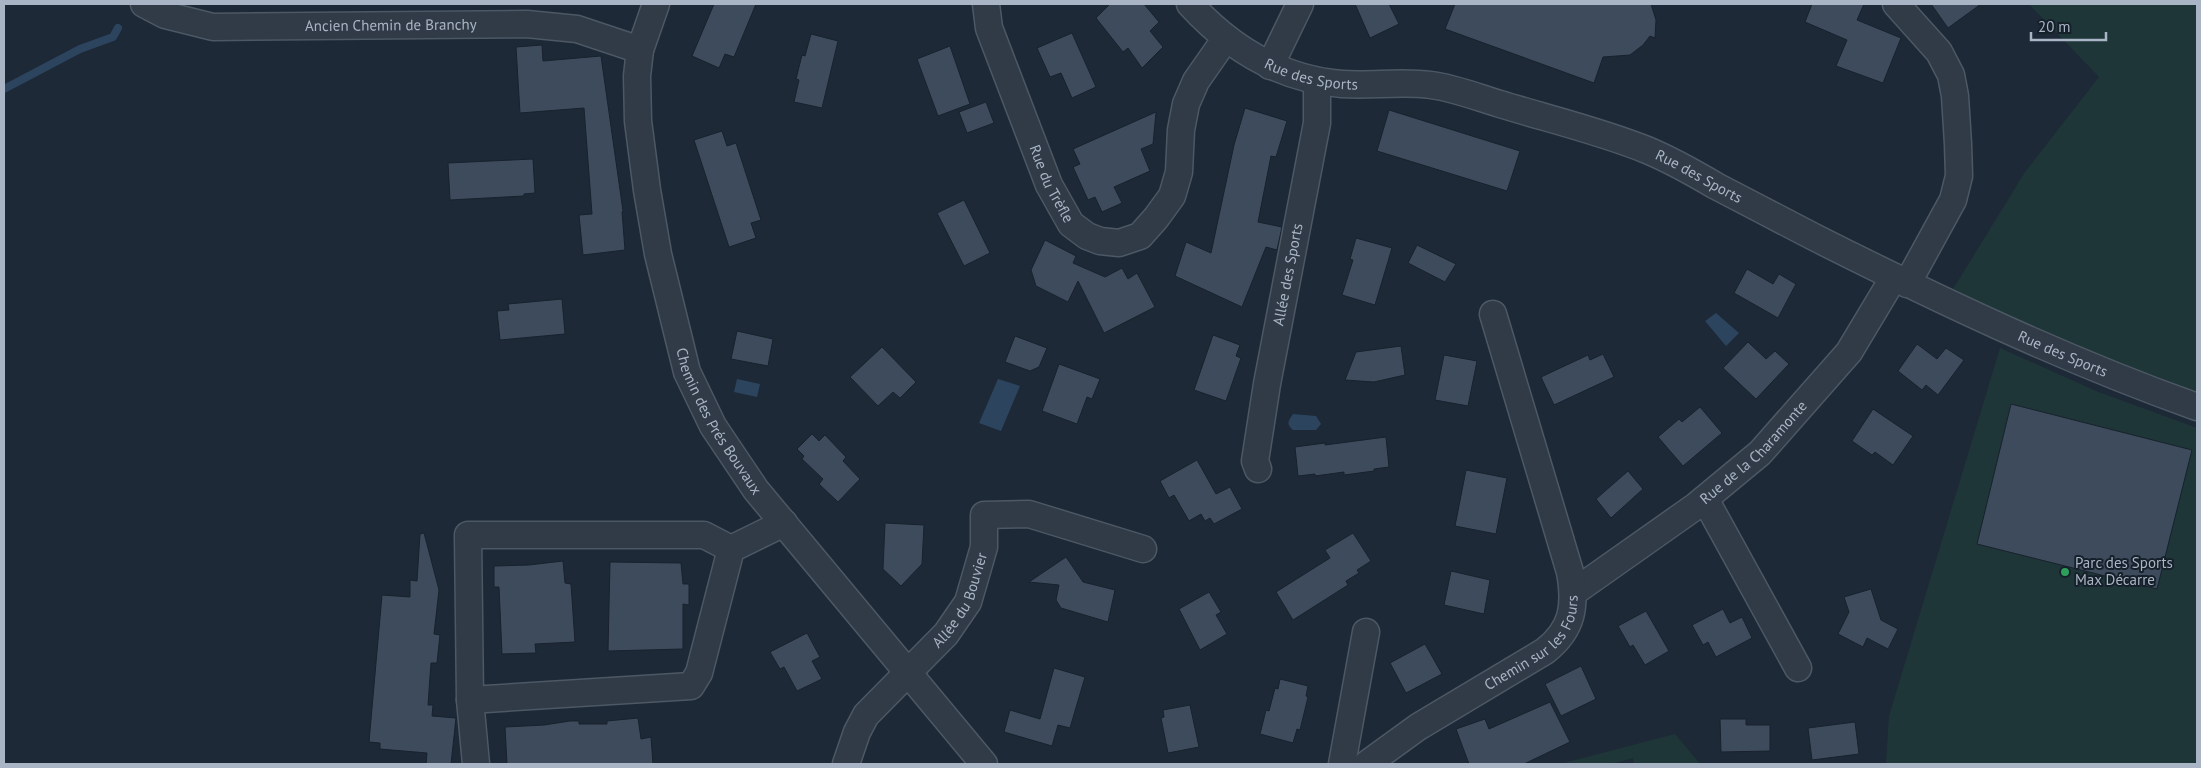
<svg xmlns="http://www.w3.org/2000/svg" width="2201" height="768" font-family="'PT Sans',sans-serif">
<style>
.green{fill:#1f3638}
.water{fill:#2c445e}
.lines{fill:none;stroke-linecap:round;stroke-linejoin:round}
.stream{stroke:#2c445e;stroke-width:8}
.building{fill:#3d4b5c;stroke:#18222d}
.minor-casing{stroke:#4d5865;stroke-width:29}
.minor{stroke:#303b47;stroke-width:26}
.leisure-dot{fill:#2e9e5b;stroke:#16202b;stroke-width:2}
.labels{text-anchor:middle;stroke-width:4;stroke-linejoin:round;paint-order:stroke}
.street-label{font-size:15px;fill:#a9b5c5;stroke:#16202b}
.poi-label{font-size:15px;fill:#a9b5c5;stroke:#16202b;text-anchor:start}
</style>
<rect width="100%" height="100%" fill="#1d2937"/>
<g class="green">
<path d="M 2029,4 L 2197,4 L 2197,394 L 1950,294 L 2025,172 L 2099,77 Z"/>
<path d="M 2000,348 L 2096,391 L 2197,428 L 2197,764 L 1886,764 L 1889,716 Z"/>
<path d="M 1675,734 L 1700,764 L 1634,764 L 1633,758 L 1612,764 L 1560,764 Z"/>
</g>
<g class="water">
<path d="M 1716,313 L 1739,333 L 1726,346 L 1705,321 Z"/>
<path d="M 737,379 L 760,384 L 757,397 L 734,392 Z"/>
<path d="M 998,379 L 1020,386 L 1001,431 L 979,423 Z"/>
<path d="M 1293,414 L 1316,416 L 1321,424 L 1316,430 L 1293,430 C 1286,424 1288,421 1293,414 Z"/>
</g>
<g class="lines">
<path class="stream" d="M 4,89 L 80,49 L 113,37 L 118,28"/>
</g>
<g class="building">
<path d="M 714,4 L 756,4 L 734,57 L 725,54 L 719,68 L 692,56 Z"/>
<path d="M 1110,4 L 1144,4 L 1159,22 L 1150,31 L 1163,47 L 1142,68 L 1128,48 L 1123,52 L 1096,18 Z"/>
<path d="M 1355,4 L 1389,4 L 1399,24 L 1370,38 Z"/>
<path d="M 1455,4 L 1651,4 L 1656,20 L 1655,38 L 1650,36 L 1643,45 L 1630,55 L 1603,57 L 1594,83 L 1445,29 Z"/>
<path d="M 1812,4 L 1864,4 L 1857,20 L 1901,38 L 1883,83 L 1836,66 L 1847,40 L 1805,22 Z"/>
<path d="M 1931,4 L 1981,4 L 1948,28 Z"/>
<path d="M 1072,33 L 1096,87 L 1072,98 L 1061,73 L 1050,77 L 1037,48 Z"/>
<path d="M 811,34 L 838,41 L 822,108 L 794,102 L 799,80 L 796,79 L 802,55 L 805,56 Z"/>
<path d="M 542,45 L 543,61 L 601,56 L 623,211 L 622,212 L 625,250 L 583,255 L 579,215 L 592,214 L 584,108 L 520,113 L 516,47 Z"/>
<path d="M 950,46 L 970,104 L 938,116 L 917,59 Z"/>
<path d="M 986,102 L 994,123 L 967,133 L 959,112 Z"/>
<path d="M 1245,108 L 1287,121 L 1276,157 L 1271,156 L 1258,222 L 1282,227 L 1277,250 L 1266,247 L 1242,307 L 1175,276 L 1186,242 L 1211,253 L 1234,145 Z"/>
<path d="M 1389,110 L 1520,151 L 1507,191 L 1377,151 Z"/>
<path d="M 1156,112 L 1153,144 L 1141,149 L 1150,171 L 1114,187 L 1122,203 L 1102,212 L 1095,197 L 1088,200 L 1073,167 L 1080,164 L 1073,149 Z"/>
<path d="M 722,131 L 727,146 L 736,143 L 761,220 L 751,223 L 756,238 L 729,247 L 694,140 Z"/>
<path d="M 533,159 L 535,193 L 524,194 L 524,196 L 450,200 L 448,163 Z"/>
<path d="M 964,200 L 990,253 L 964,266 L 937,213 Z"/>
<path d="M 1356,238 L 1392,248 L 1375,305 L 1342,295 L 1353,260 L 1350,259 Z"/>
<path d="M 1045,240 L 1076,256 L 1073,263 L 1105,277 L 1122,268 L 1128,279 L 1137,273 L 1155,307 L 1104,333 L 1078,281 L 1068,302 L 1036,286 L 1031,270 Z"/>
<path d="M 1417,245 L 1456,264 L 1445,282 L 1408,263 Z"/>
<path d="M 1747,269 L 1773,284 L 1779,274 L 1796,284 L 1778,318 L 1734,293 Z"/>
<path d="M 562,299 L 565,334 L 500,340 L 497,311 L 509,310 L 508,304 Z"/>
<path d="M 737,331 L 773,339 L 768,366 L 731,359 Z"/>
<path d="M 1213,335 L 1240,345 L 1236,356 L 1241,358 L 1226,401 L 1194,390 Z"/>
<path d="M 1015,336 L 1047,348 L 1039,367 L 1030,371 L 1005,362 Z"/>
<path d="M 1748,342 L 1766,359 L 1775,351 L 1789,364 L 1756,399 L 1723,368 Z"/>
<path d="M 1917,344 L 1937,359 L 1946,348 L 1964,360 L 1938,395 L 1926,385 L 1922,390 L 1898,371 Z"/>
<path d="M 1401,346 L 1405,375 L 1374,382 L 1345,380 L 1356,352 Z"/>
<path d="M 882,347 L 916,382 L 900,398 L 893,392 L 878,406 L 850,377 Z"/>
<path d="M 1603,354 L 1614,377 L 1554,405 L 1541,377 L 1588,355 L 1590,360 Z"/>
<path d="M 1444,355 L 1477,361 L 1468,406 L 1435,400 Z"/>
<path d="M 1059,364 L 1100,379 L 1092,399 L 1087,397 L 1077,424 L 1042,411 Z"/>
<path d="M 2011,404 L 2192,450 L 2157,589 L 1977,544 Z"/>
<path d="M 1700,407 L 1722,433 L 1683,466 L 1658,437 L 1679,419 L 1682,422 Z"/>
<path d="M 1873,409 L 1913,436 L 1893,465 L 1875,452 L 1872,455 L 1852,441 Z"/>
<path d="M 812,434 L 819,441 L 825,435 L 846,457 L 843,461 L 860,479 L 838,502 L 819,484 L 823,479 L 802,459 L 804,456 L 797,449 Z"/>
<path d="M 1386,437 L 1389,467 L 1374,469 L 1374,471 L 1344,475 L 1344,472 L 1315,476 L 1315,474 L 1298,476 L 1295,447 L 1325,443 L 1325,445 Z"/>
<path d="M 1197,460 L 1216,494 L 1230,487 L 1242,509 L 1214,524 L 1210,518 L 1205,521 L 1201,514 L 1189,521 L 1174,495 L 1169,498 L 1160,481 Z"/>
<path d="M 1466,470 L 1507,478 L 1496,534 L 1455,526 Z"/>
<path d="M 1628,471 L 1643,489 L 1611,518 L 1596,499 Z"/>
<path d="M 885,523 L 924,525 L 922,564 L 901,586 L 883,569 Z"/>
<path d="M 424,533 L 439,590 L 434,634 L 440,635 L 437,663 L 431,663 L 428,705 L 433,705 L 432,716 L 456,718 L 451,764 L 426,764 L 427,753 L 380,749 L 380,743 L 369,742 L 382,595 L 410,597 L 410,580 L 417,581 L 420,534 Z"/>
<path d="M 1353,533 L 1371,561 L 1357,570 L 1359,573 L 1346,581 L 1348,585 L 1293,620 L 1276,592 L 1330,558 L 1325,550 Z"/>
<path d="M 1066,557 L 1083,582 L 1115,590 L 1108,622 L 1061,608 L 1056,600 L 1059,585 L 1029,582 Z"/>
<path d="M 563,561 L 565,583 L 571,584 L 575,642 L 535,644 L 536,653 L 502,654 L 499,587 L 494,587 L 494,566 L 529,565 Z"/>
<path d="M 610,562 L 681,563 L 683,584 L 689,584 L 689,605 L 683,604 L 683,649 L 608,651 Z"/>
<path d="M 1451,571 L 1490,580 L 1484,614 L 1444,605 Z"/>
<path d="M 1871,589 L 1881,620 L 1898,629 L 1888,649 L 1867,638 L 1863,647 L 1838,634 L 1849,612 L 1844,597 Z"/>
<path d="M 1209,592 L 1221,612 L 1216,615 L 1227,634 L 1200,650 L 1179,609 Z"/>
<path d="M 1723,609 L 1730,623 L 1742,617 L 1752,638 L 1716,657 L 1708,642 L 1703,645 L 1692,625 Z"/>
<path d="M 1646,611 L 1669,651 L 1645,665 L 1633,645 L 1630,647 L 1618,626 Z"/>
<path d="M 807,633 L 820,657 L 812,661 L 822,679 L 797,691 L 784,667 L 780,669 L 770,652 Z"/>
<path d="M 1425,644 L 1442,674 L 1406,693 L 1390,663 Z"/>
<path d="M 1581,666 L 1596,699 L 1561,716 L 1545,684 Z"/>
<path d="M 1054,668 L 1085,677 L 1070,728 L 1058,725 L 1052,746 L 1004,732 L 1010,710 L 1040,719 Z"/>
<path d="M 1280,679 L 1308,686 L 1306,696 L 1308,697 L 1300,730 L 1297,729 L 1293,743 L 1260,734 L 1266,710 L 1269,711 L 1275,688 L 1278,689 Z"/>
<path d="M 1550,702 L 1570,742 L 1524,764 L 1469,764 L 1456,729 L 1485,719 L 1489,729 Z"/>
<path d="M 1190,705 L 1199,747 L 1168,753 L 1161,718 L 1164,717 L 1163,710 Z"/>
<path d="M 638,718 L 641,739 L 651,737 L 653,764 L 507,764 L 505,727 L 544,725 L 570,721 L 579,721 L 579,724 L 607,724 L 607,721 Z"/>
<path d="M 1720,719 L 1746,719 L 1746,725 L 1770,725 L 1770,751 L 1721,752 Z"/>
<path d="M 1855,722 L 1859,754 L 1812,760 L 1808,728 Z"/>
</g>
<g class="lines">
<defs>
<g id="minor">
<path id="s1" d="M 144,4 L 165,15 L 213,27 L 527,24 L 577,29 L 640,50"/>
<path id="s2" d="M 656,4 L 640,50 L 637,76 L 638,121 L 647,190 L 658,254 L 687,372 L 713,426 L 756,490 L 984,764"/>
<path id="s3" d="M 986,4 L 989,28 L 1049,185 L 1071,224 L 1087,236 L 1100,241 L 1119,243 L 1140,236 L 1156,218 L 1172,196 L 1179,172 L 1181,130 L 1186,104 L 1196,81 L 1226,38"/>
<path id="s4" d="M 1190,4 C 1231,49 1281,79 1342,84 C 1372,86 1401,81 1431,85 C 1454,88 1477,97 1500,104 C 1549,119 1600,131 1647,150 C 1671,160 1694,173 1716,186 C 1749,203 1781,220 1814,237 C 1939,300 2065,360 2197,407"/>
<path d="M 1896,4 L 1939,52 L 1951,75 L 1955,96 L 1958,144 L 1959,176 L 1953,200 L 1907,284"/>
<path d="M 1270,66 L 1300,4"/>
<path id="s5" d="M 1258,469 L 1255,461 L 1267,384 L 1317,123 L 1317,81"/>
<path d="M 1705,499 L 1798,668"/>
<path d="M 731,549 L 699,673 L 691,686 L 470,700 L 468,535 L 704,535 L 731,549 L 784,523"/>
<path id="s6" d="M 1574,592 L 1696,506 L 1760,453 L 1849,352 L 1894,277"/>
<path d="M 470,700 L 476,764"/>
<path id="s7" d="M 846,764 L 857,732 L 866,715 L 946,634 L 968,602 L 984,547 L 984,515 L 1029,514 L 1143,549"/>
<path d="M 1342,764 L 1366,632"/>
<path id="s8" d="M 1367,764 L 1418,727 L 1545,651 C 1573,629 1576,606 1570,572 L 1493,314"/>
</g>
</defs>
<use href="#minor" class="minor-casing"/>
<use href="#minor" class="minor"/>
</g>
<circle class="leisure-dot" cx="2065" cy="572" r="5"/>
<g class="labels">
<g class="street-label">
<text dy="5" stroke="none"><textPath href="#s1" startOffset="251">Ancien Chemin de Branchy</textPath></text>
<text dy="5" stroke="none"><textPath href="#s4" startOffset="144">Rue des Sports</textPath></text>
<text dy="5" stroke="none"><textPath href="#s4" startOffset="549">Rue des Sports</textPath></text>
<text dy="5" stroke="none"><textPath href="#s3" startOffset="192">Rue du Trèfle</textPath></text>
<text dy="5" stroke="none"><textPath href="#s5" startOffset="198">Allée des Sports</textPath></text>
<text dy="5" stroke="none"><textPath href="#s4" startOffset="954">Rue des Sports</textPath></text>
<text dy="5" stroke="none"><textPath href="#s2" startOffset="434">Chemin des Prés Bouvaux</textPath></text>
<text dy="5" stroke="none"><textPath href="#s6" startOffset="228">Rue de la Charamonte</textPath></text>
<text dy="5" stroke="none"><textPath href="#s7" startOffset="204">Allée du Bouvier</textPath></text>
<text dy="5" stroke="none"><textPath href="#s8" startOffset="209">Chemin sur les Fours</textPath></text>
</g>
<g class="poi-label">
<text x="2075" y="568">Parc des Sports<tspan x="2075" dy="17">Max Décarre</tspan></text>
</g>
</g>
<rect width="2201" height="768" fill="none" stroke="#a9b5c5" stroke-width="10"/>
<path d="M2031 32v8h75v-8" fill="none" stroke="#a9b5c5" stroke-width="2.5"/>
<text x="2038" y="32" font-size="15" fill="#a9b5c5" stroke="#16202b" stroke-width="4" paint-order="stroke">20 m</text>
</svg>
